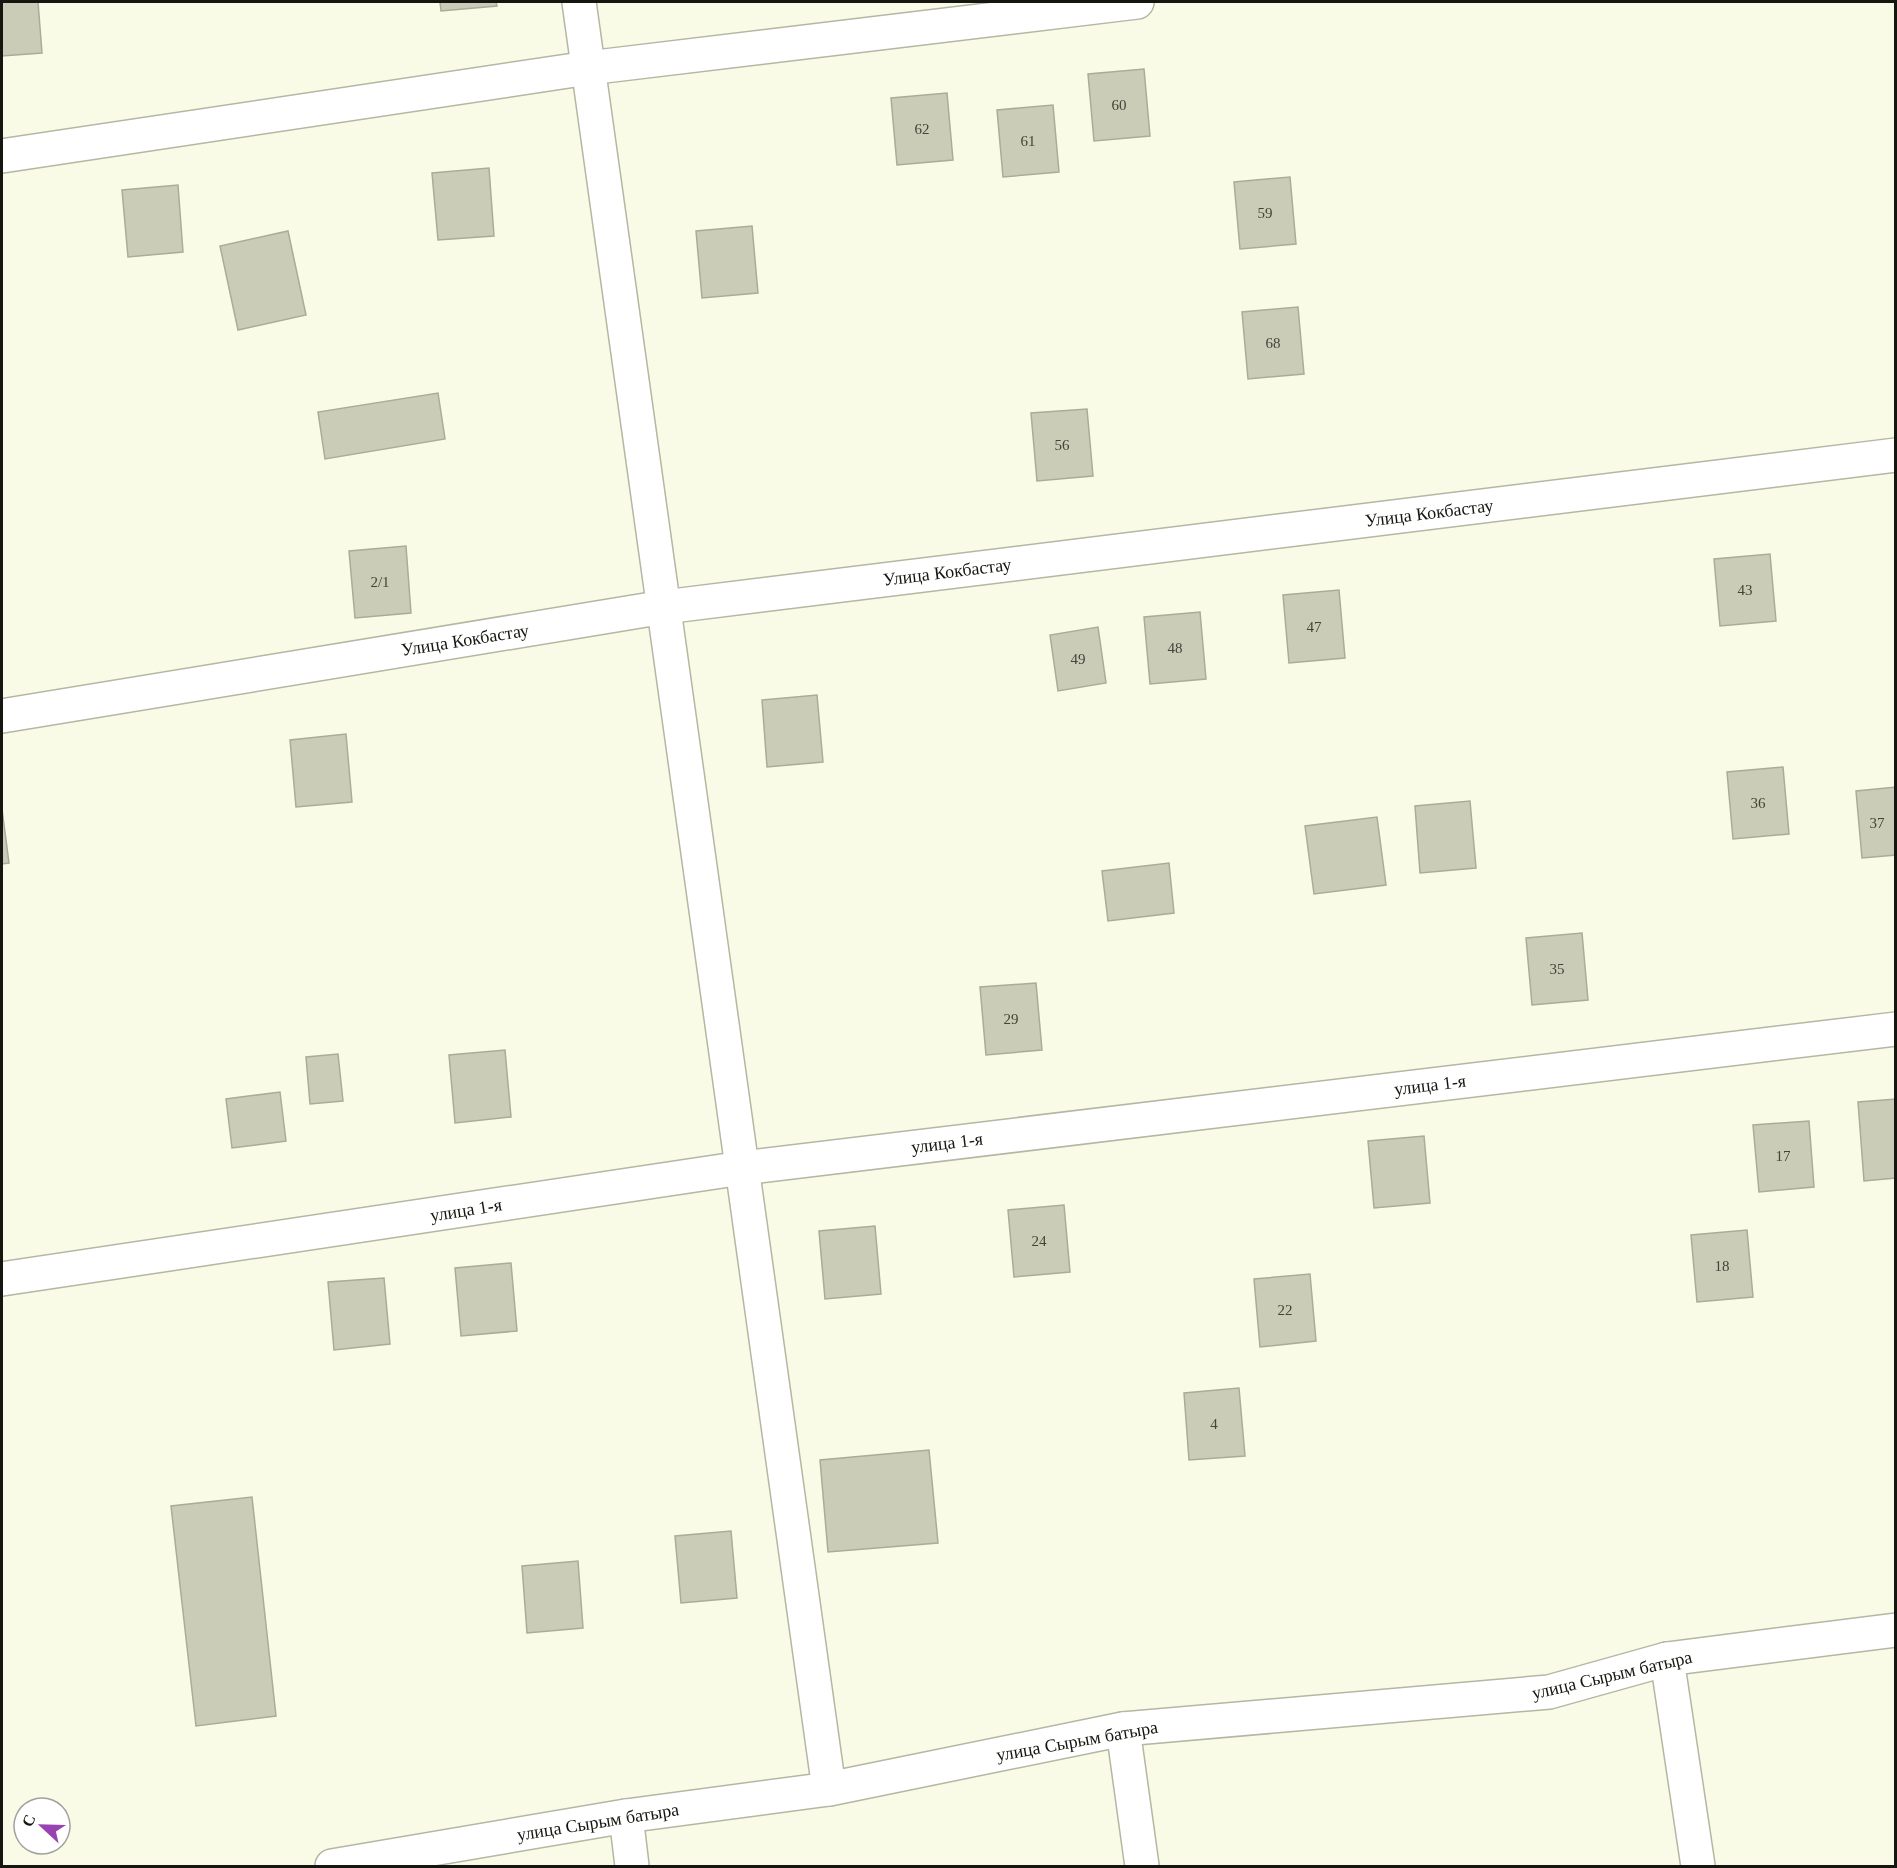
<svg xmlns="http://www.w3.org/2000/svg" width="1897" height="1868" font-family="'Times New Roman',serif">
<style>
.building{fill:#cbccb8;stroke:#aaab98;stroke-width:1.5}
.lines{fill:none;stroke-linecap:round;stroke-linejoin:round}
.street-casing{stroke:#b5b6a3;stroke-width:36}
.secondary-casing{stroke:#b5b6a3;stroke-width:36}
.street{stroke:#fff;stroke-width:33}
.secondary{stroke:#fff;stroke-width:33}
.labels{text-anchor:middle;stroke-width:5;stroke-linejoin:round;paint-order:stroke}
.number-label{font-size:15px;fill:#424439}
.street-label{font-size:18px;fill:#15160f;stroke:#fff}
</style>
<rect width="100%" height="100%" fill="#fafbe7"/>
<g class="building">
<path d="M 2,2 L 38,2 L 42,53 L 2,56 Z"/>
<path d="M 440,2 L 496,2 L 497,6 L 441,11 Z"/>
<path d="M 1144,69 L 1150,136 L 1094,141 L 1088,74 Z"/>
<path d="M 947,93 L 953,160 L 897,165 L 891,98 Z"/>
<path d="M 1053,105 L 1059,172 L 1003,177 L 997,110 Z"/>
<path d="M 489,168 L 494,236 L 438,240 L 432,173 Z"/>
<path d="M 1290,177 L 1296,244 L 1240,249 L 1234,182 Z"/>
<path d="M 178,185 L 183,252 L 128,257 L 122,190 Z"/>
<path d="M 752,226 L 758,293 L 702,298 L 696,231 Z"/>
<path d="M 288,231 L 306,315 L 238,330 L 220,246 Z"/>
<path d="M 1298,307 L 1304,374 L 1248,379 L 1242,312 Z"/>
<path d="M 438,393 L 445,439 L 325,459 L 318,412 Z"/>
<path d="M 1087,409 L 1093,476 L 1037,481 L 1031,413 Z"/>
<path d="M 406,546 L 411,613 L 355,618 L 349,551 Z"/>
<path d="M 1770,554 L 1776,621 L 1720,626 L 1714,559 Z"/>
<path d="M 1339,590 L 1345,658 L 1289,663 L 1283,595 Z"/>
<path d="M 1200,612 L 1206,679 L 1150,684 L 1144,617 Z"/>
<path d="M 1098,627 L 1106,683 L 1058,691 L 1050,635 Z"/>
<path d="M 817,695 L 823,762 L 767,767 L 762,700 Z"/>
<path d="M 346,734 L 352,802 L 296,807 L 290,740 Z"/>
<path d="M 1783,767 L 1789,834 L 1733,839 L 1727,772 Z"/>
<path d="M 1896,787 L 1896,855 L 1862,858 L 1856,791 Z"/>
<path d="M 1470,801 L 1476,868 L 1420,873 L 1415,806 Z"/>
<path d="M 2,809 L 9,863 L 2,864 Z"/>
<path d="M 1377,817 L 1386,885 L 1314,894 L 1305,826 Z"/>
<path d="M 1169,863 L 1174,913 L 1108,921 L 1102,871 Z"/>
<path d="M 1582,933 L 1588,1000 L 1532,1005 L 1526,938 Z"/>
<path d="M 1036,983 L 1042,1050 L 986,1055 L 980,987 Z"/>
<path d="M 505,1050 L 511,1117 L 455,1123 L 449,1055 Z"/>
<path d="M 338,1054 L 343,1101 L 310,1104 L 306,1057 Z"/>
<path d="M 280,1092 L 286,1141 L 232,1148 L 226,1099 Z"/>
<path d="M 1896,1099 L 1896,1178 L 1864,1181 L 1858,1102 Z"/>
<path d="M 1809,1121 L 1814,1187 L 1759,1192 L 1753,1125 Z"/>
<path d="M 1424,1136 L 1430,1203 L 1374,1208 L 1368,1141 Z"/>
<path d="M 1064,1205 L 1070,1272 L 1014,1277 L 1008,1210 Z"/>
<path d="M 875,1226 L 881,1294 L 825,1299 L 819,1231 Z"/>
<path d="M 1747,1230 L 1753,1297 L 1697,1302 L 1691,1235 Z"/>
<path d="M 511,1263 L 517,1331 L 461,1336 L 455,1268 Z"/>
<path d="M 1310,1274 L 1316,1341 L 1260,1347 L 1254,1279 Z"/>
<path d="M 384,1278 L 390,1344 L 334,1350 L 328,1282 Z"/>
<path d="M 1239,1388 L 1245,1456 L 1189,1460 L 1184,1393 Z"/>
<path d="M 929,1450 L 938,1543 L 828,1552 L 820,1460 Z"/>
<path d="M 252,1497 L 276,1716 L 196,1726 L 171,1506 Z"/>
<path d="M 731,1531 L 737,1598 L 681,1603 L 675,1536 Z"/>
<path d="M 578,1561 L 583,1628 L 527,1633 L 522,1566 Z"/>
</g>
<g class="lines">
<defs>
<g id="street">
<path d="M 579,2 L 829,1789"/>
<path d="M 2,156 L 588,68 L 1137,2"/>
<path d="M 2,716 L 664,607 L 1896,455"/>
<path d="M 2,1279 L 742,1168 L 1896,1029"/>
<path d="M 1667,1659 L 1698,1866"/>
<path d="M 1123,1729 L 1142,1866"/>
<path d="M 626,1816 L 632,1866"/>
</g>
<path id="secondary" d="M 332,1866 L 626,1816 L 829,1789 L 1123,1729 L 1549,1692 L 1667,1659 L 1896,1630"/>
</defs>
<use href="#street" class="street-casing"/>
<use href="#secondary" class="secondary-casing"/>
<use href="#street" class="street"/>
<use href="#secondary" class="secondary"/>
</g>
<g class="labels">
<g class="number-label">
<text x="1119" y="110">60</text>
<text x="922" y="134">62</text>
<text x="1028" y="146">61</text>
<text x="1265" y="218">59</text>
<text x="1273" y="348">68</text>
<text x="1062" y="450">56</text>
<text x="380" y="587">2/1</text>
<text x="1745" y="595">43</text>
<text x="1314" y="632">47</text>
<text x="1175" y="653">48</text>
<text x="1078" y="664">49</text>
<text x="1758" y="808">36</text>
<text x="1877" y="828">37</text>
<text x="1557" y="974">35</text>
<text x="1011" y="1024">29</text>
<text x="1783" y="1161">17</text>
<text x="1039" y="1246">24</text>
<text x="1722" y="1271">18</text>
<text x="1285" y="1315">22</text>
<text x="1214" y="1429">4</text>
</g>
<g class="street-label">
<text transform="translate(1429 513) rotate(-7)" y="6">Улица Кокбастау</text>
<text transform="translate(947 572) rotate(-7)" y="6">Улица Кокбастау</text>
<text transform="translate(465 640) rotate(-9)" y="6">Улица Кокбастау</text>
<text transform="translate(1430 1085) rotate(-7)" y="6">улица 1-я</text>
<text transform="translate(947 1143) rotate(-7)" y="6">улица 1-я</text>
<text transform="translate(466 1210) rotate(-9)" y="6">улица 1-я</text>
<text transform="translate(1612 1675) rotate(-13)" y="6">улица Сырым батыра</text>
<text transform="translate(1077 1741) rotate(-10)" y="6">улица Сырым батыра</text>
<text transform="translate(598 1822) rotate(-9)" y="6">улица Сырым батыра</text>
</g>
</g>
<rect width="1897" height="1868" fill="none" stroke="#15160f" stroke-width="6"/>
<g transform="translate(42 1826) rotate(292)"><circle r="28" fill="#ffffff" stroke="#a1a29f" stroke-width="1.5"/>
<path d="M0-4.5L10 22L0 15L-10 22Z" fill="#9843b1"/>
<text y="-9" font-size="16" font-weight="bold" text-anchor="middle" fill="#15160f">С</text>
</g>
</svg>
